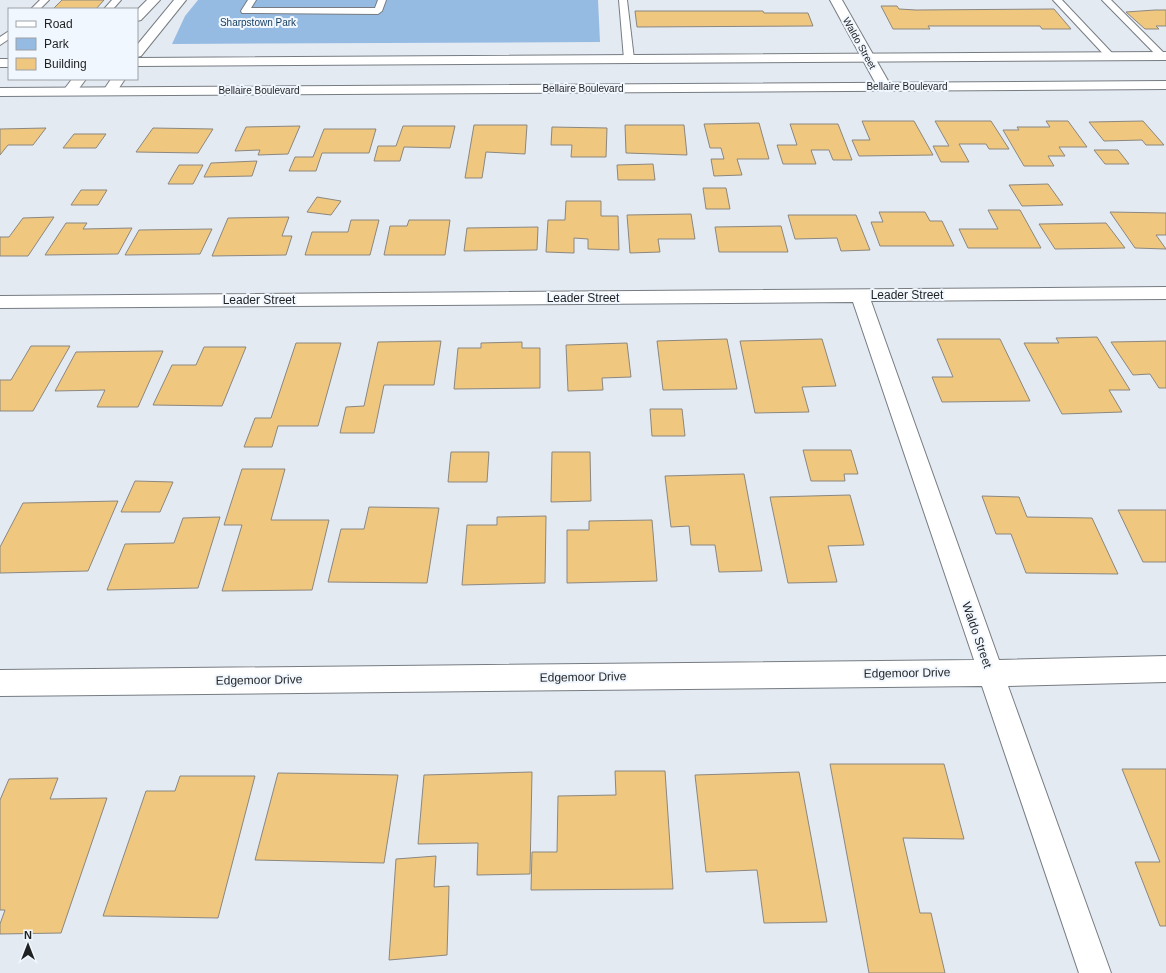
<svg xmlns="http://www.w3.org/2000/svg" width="1166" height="973" font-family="Arial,sans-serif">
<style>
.green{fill:#95bbe3}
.building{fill:#efc77f;stroke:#8b8780}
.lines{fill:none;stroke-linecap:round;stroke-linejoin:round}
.lane-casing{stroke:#767c82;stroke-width:2}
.street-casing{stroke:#767c82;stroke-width:2}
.primary-casing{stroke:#767c82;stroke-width:2}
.lane{fill:#fff;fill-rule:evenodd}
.street{fill:#fff;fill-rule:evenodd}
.primary{fill:#fff;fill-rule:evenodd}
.labels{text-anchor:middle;stroke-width:4;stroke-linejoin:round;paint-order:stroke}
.far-park-label{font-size:10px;fill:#123a5f;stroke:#f1f7fe}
.far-street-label{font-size:10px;fill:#1f2123;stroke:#f1f7fe}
.street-label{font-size:12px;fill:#1f2123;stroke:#f1f7fe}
</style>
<rect width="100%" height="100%" fill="#e4eaf1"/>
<path class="green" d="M 198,0 L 598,0 L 600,42 L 172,44 L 185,16 Z"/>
<g class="building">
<path d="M 62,0 L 104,0 L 96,9 L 53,9 Z"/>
<path d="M 881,6 L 897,6 L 899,9 L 916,10 L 1054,9 L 1071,29 L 1042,29 L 1040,26 L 928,26 L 930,29 L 893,29 Z"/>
<path d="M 1155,10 L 1166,10 L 1166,26 L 1156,26 L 1159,29 L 1145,29 L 1126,12 Z"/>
<path d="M 635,11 L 763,11 L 764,13 L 808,13 L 813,26 L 637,27 Z"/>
<path d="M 862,121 L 914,121 L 933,155 L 859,156 L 852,140 L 870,140 Z"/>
<path d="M 935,121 L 991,121 L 1009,149 L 989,149 L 986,144 L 959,144 L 969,162 L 941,162 L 933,146 L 949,146 Z"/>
<path d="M 1046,121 L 1068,121 L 1087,147 L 1059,147 L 1065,156 L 1048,156 L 1054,166 L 1024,166 L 1003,130 L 1019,130 L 1017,127 L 1050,127 Z"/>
<path d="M 1143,121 L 1164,145 L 1146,145 L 1142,140 L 1104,141 L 1089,122 Z"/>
<path d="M 759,123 L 769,159 L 737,159 L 742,175 L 714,176 L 711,159 L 724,159 L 721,148 L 710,148 L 704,124 Z"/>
<path d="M 790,124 L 838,124 L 852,160 L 833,160 L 829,150 L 811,150 L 816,164 L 783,164 L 777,145 L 797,145 Z"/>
<path d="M 474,125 L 527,125 L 525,154 L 486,152 L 482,178 L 465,178 Z"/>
<path d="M 625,125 L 684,125 L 687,155 L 626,153 Z"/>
<path d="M 300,126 L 288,154 L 258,155 L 260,150 L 235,151 L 246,127 Z"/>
<path d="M 403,126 L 455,126 L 450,148 L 404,147 L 400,161 L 374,161 L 378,146 L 396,146 Z"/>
<path d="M 552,127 L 607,128 L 606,157 L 571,157 L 572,145 L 551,145 Z"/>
<path d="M 46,128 L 33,145 L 8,145 L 0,155 L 0,129 Z"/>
<path d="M 153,128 L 213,129 L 198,153 L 136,152 Z"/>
<path d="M 324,129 L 376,129 L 369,153 L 322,153 L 316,171 L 289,171 L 295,157 L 313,157 Z"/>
<path d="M 74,134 L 106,134 L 96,148 L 63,148 Z"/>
<path d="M 1094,150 L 1118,150 L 1129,164 L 1105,164 Z"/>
<path d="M 257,161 L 252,176 L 204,177 L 211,163 Z"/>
<path d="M 653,164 L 655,180 L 618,180 L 617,165 Z"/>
<path d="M 179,165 L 203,165 L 193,184 L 168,184 Z"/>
<path d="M 1048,184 L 1063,205 L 1022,206 L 1009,185 Z"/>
<path d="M 703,188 L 726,188 L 730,209 L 706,209 Z"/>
<path d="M 81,190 L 107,190 L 98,205 L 71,205 Z"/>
<path d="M 317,197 L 341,201 L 331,215 L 307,212 Z"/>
<path d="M 566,201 L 601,201 L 601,216 L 618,216 L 619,250 L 588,249 L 588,239 L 574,238 L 574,253 L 546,252 L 548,220 L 565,220 Z"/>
<path d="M 988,210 L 1020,210 L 1041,248 L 968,248 L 959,229 L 998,229 Z"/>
<path d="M 879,212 L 925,212 L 930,221 L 942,221 L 954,246 L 880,246 L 871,222 L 883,222 Z"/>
<path d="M 1110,212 L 1166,213 L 1166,235 L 1156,235 L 1166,249 L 1135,248 Z"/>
<path d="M 691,214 L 695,239 L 658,239 L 660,252 L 630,253 L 627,215 Z"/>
<path d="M 788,215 L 856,215 L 870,250 L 841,251 L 837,238 L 795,239 Z"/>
<path d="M 54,217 L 28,256 L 0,256 L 0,237 L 9,237 L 23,218 Z"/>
<path d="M 289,217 L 282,236 L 292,236 L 286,255 L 212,256 L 228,218 Z"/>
<path d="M 351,220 L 379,220 L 370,255 L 305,255 L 312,232 L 348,232 Z"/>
<path d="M 409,220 L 450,220 L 445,255 L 384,255 L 390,226 L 407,226 Z"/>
<path d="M 66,223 L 87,223 L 83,229 L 132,228 L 118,254 L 45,255 Z"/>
<path d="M 1106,223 L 1125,248 L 1055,249 L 1039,224 Z"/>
<path d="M 781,226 L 788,252 L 719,252 L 715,227 Z"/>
<path d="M 538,227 L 537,250 L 464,251 L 467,228 Z"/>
<path d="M 212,229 L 200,254 L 125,255 L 139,230 Z"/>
<path d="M 1097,337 L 1130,390 L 1109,390 L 1122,412 L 1062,414 L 1024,343 L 1059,343 L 1056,338 Z"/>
<path d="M 727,339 L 737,389 L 663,390 L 657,341 Z"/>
<path d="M 822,339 L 836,386 L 802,387 L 809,412 L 755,413 L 740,341 Z"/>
<path d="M 937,339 L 1000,339 L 1030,401 L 942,402 L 932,377 L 953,377 Z"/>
<path d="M 441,341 L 434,385 L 384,385 L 374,433 L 340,433 L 346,407 L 364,406 L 378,342 Z"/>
<path d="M 1166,341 L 1166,388 L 1159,388 L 1150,374 L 1133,375 L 1111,342 Z"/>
<path d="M 522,342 L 522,348 L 540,348 L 540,388 L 454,389 L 458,348 L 481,348 L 481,343 Z"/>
<path d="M 296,343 L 341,343 L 318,426 L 278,426 L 272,447 L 244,447 L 255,418 L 271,418 Z"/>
<path d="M 627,343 L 631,377 L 602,378 L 603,390 L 568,391 L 566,345 Z"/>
<path d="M 31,346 L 70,346 L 33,411 L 0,411 L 0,380 L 11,380 Z"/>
<path d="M 204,347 L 246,347 L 222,406 L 153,405 L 172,365 L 196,365 Z"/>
<path d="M 163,351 L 138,407 L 97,407 L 105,390 L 55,391 L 76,352 Z"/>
<path d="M 650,409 L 682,409 L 685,436 L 652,436 Z"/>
<path d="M 803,450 L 851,450 L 858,474 L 844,474 L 845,481 L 811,481 Z"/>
<path d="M 451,452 L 489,452 L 487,482 L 448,482 Z"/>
<path d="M 552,452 L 590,452 L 591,501 L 551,502 Z"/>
<path d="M 242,469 L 285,469 L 271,520 L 329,520 L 312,590 L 222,591 L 242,525 L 224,525 Z"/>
<path d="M 744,474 L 762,571 L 719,572 L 715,545 L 691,545 L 689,526 L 671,527 L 665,476 Z"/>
<path d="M 135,481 L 173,482 L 160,512 L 121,512 Z"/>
<path d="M 850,495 L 864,545 L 828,546 L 837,582 L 788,583 L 770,497 Z"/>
<path d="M 982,496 L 1019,497 L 1027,517 L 1092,518 L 1118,574 L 1026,573 L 1011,534 L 996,534 Z"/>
<path d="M 118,501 L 88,571 L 0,573 L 0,547 L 23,503 Z"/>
<path d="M 369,507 L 439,508 L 427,583 L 328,582 L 341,529 L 364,529 Z"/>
<path d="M 1118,510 L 1166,510 L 1166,562 L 1143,562 Z"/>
<path d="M 546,516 L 545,583 L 462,585 L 467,525 L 497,525 L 497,517 Z"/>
<path d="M 220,517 L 198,588 L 107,590 L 125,544 L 174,543 L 183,518 Z"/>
<path d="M 652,520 L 657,581 L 567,583 L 567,530 L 589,530 L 589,521 Z"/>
<path d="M 830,764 L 944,764 L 964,839 L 903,838 L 920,913 L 931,913 L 945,973 L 869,973 Z"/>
<path d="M 1122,769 L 1166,769 L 1166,926 L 1160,926 L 1135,862 L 1160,862 Z"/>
<path d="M 615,771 L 665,771 L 673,889 L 531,890 L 532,852 L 557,852 L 558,796 L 616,795 Z"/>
<path d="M 532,772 L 530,874 L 477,875 L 478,843 L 418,844 L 424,775 Z"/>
<path d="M 799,772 L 827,922 L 764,923 L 757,870 L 706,872 L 695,775 Z"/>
<path d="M 278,773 L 398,775 L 384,863 L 255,860 Z"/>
<path d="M 180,776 L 255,776 L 218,918 L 103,916 L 146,791 L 175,791 Z"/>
<path d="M 58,778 L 50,799 L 107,798 L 61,933 L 0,934 L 0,924 L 5,910 L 0,910 L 0,800 L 9,779 Z"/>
<path d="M 436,856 L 434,887 L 449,886 L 447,955 L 389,960 L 396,859 Z"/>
</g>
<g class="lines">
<defs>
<g id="lane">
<path d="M 40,0 L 49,0 L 40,9 L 31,9 Z"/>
<path d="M 112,0 L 121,0 L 113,9 L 104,9 Z"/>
<path d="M 248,0 L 256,0 L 251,8 L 375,8 L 378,0 L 386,0 L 382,11 L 378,14 L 242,13 L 241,11 Z"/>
<path d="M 619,0 L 627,0 L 634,59 L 629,62 L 624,59 Z"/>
<path d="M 1053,0 L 1062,0 L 1114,55 L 1114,59 L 1108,59 Z"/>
<path d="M 1102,0 L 1111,0 L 1165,54 L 1165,58 L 1159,58 Z"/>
<path d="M 9,31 L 9,39 L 0,45 L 0,37 Z"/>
</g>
<g id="street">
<path d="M 147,0 L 160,0 L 141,20 L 137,21 L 137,10 Z"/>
<path d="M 174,0 L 186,0 L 141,56 L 137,57 L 137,45 Z"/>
<path d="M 830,0 L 842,0 L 891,86 L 889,89 L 879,89 L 877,86 Z"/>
<path d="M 72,79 L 86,79 L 75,94 L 65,94 L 63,91 Z"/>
<path d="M 111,79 L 125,79 L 115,94 L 105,94 L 103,91 Z"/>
<path d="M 1166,287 L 1166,299 L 871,301 L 999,660 L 1166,656 L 1166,682 L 1008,686 L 1111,973 L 1079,973 L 982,686 L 0,696 L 0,670 L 974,660 L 853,302 L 0,308 L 0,296 Z"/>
</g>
<g id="primary">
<path d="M 1166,52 L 1166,60 L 137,66 L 137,58 Z"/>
<rect x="0" y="59" width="9" height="8"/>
<path d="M 1166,81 L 1166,89 L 0,96 L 0,88 Z"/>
</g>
</defs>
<use href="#lane" class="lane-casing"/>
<use href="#street" class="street-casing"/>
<use href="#primary" class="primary-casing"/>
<use href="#lane" class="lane"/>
<use href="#street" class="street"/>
<use href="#primary" class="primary"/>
</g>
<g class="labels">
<g class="far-park-label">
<text x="258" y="26">Sharpstown Park</text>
</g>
<g class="far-street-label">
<text transform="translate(860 43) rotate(61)" y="4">Waldo Street</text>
<text x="907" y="90">Bellaire Boulevard</text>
<text x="583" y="92">Bellaire Boulevard</text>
<text x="259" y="94">Bellaire Boulevard</text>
</g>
<g class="street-label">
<text x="907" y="299">Leader Street</text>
<text x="583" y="302">Leader Street</text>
<text x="259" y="304">Leader Street</text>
<text transform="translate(977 635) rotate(71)" y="4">Waldo Street</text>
<text transform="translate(907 673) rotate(-1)" y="4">Edgemoor Drive</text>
<text transform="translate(583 677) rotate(-1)" y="4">Edgemoor Drive</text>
<text transform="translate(259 680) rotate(-1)" y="4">Edgemoor Drive</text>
</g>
</g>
<rect x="8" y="8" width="130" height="72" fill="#f1f7fe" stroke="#9da1a6"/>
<rect x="16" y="21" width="20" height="6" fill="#ffffff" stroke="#9da1a6"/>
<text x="44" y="28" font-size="12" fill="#1f2123">Road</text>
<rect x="16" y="38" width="20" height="12" fill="#95bbe3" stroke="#9da1a6"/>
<text x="44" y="48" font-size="12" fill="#1f2123">Park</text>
<rect x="16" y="58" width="20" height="12" fill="#efc77f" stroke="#9da1a6"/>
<text x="44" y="68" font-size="12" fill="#1f2123">Building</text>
<g transform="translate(28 945)" stroke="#f1f7fe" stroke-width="3" paint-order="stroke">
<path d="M0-3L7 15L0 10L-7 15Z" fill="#1f2123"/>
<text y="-6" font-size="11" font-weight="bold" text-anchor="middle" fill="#1f2123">N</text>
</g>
</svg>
